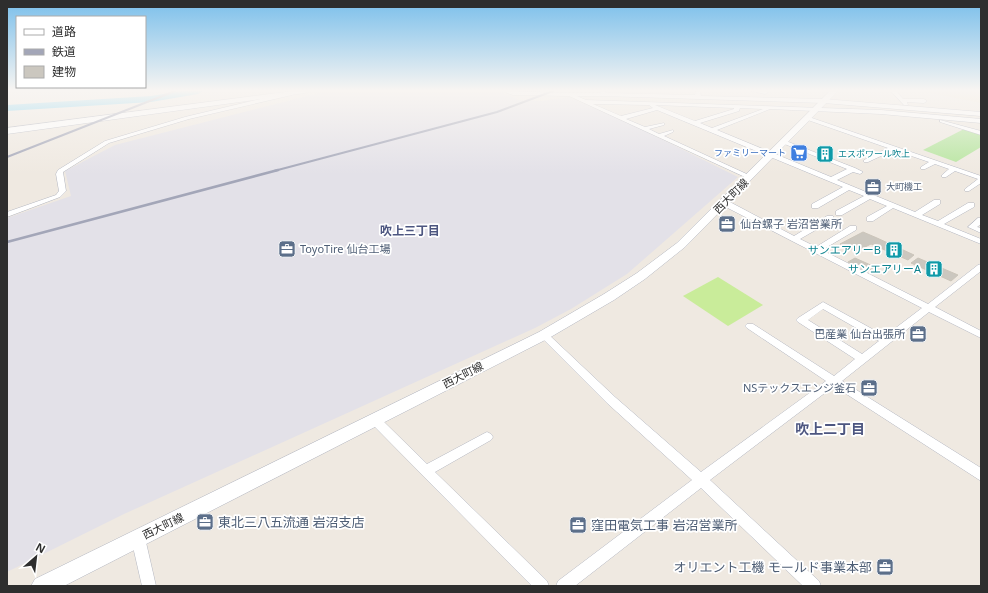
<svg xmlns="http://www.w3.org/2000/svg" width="988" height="593" font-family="'Noto Sans','Noto Sans JP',sans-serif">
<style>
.industrial{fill:#e3e1e8}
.education{fill:#f0e6d1}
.green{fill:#b6e59e}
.pitch{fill:#c9ec9a}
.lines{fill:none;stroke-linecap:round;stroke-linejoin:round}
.river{fill:#75cff0;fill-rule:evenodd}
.building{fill:#cbc7bf;stroke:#cbc5ba}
.street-casing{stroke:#b4b7c1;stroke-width:1}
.secondary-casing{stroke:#b4b7c1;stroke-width:1}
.street{fill:#fff;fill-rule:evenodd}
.secondary{fill:#fff;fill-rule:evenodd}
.rail-far1{stroke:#a3a6b8;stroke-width:2}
.rail{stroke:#a3a6b8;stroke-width:2.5}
.labels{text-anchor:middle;stroke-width:3.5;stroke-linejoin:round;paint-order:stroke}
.far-shop-label{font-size:9px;fill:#366cbe;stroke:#fff;text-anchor:end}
.far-culture-label{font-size:9px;fill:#0d838f;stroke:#fff;text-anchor:start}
.far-service-label{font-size:9px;fill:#4e5e75;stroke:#fff;text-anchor:start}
.street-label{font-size:11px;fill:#2e2e2e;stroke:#fff}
.service-label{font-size:11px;fill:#4e5e75;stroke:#fff;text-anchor:start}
.culture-label{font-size:11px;fill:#0d838f;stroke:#fff;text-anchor:end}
.neighbourhood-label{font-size:12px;font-weight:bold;fill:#4d5680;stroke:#fff}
.near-service-label{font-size:13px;fill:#4e5e75;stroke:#fff;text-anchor:start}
.near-neighbourhood-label{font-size:14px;font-weight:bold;fill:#4d5680;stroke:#fff}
</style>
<rect width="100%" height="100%" fill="#efe9e1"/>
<path class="industrial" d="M 327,91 L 498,91 L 519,100 L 542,101 L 569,97 L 639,128 L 738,177 L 627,274 L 571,309 L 535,328 L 124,514 L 7,572 L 7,218 L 71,196 L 65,171 L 115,145 Z"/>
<path class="education" d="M 925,91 L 981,91 L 981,103 L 925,92 Z"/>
<path class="green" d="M 964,129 L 981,134 L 981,147 L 956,162 L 923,150 Z"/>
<path class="pitch" d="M 718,277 L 763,305 L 728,326 L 683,296 Z"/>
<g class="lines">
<path class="river" d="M 182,91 L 203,91 L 198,94 L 151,102 L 7,111 L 7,105 L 151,96 Z"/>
</g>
<g class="building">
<path d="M 863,232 L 877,238 L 914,255 L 908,260 L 871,244 L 857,251 L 840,244 Z"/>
<path d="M 855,258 L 875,267 L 867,271 L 848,262 Z"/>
<path d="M 918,258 L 958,275 L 951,281 L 911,263 Z"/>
</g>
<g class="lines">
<defs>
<g id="street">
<path d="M 502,91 L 570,93 L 600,93 L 601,91 L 605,91 L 606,93 L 695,95 L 696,91 L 700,91 L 701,96 L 824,99 L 981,112 L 981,116 L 824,103 L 603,96 L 577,96 L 586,100 L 881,110 L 981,119 L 981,123 L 881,114 L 770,109 L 717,130 L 831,177 L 847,169 L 782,143 L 782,141 L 786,141 L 855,168 L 863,172 L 860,174 L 853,172 L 837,180 L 915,212 L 934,200 L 940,200 L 940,204 L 922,215 L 938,221 L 968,203 L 974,203 L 974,207 L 944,224 L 981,239 L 981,244 L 893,208 L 873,221 L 867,221 L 867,217 L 887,206 L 870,199 L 842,215 L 836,215 L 836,211 L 864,196 L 849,190 L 818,208 L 812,208 L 812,204 L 843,187 L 657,110 L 626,119 L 645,127 L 664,123 L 664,125 L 649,129 L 659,134 L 673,130 L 673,132 L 664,136 L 751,176 L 751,178 L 747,178 L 569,96 L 513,95 ZM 593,104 L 649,105 L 653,108 L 621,116 ZM 655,105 L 734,108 L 734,109 L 695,121 ZM 740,108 L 763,109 L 712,128 L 700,123 L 739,111 Z"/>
<path d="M 752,91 L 767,91 L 768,92 L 765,94 Z"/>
<path d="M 782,91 L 798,91 C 794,93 786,93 782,91 Z"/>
<path d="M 891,91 L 896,91 L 903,99 L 924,99 L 927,101 L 924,103 L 907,102 L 908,105 L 904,105 Z"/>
<path d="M 290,92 L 293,94 L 292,95 L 189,119 L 109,143 L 63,172 L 66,191 L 60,197 L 7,217 L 7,212 L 56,195 L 59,191 L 56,174 L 58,170 L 105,141 L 185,117 Z"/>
<path d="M 805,117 L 809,117 L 981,176 L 981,183 L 969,191 L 965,191 L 965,189 L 978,179 L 955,171 L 946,177 L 942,177 L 942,175 L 949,169 L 935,164 L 925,169 L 921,169 L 921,167 L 929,162 L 894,150 L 868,162 L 864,162 L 864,160 L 888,148 L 805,119 Z"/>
<path d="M 940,120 L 981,131 L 981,135 L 940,122 Z"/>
<path d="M 722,201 L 728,201 L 794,236 L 827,216 L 833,216 L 833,220 L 800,239 L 816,247 L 850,226 L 856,226 L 856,230 L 822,250 L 928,304 L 978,265 L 981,264 L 981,271 L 935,307 L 981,331 L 981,338 L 929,312 L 842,381 L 981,468 L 981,481 L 834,386 L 710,480 L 819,581 L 821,586 L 803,586 L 701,488 L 575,586 L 556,586 L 558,581 L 692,480 L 607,403 L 539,335 L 541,333 L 547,333 L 615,397 L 701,472 L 826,381 L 747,328 L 745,326 L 747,324 L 753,324 L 834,376 L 855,359 L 798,322 L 796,320 L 798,318 L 823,302 L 885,336 L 922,308 L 722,205 ZM 823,309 L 879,341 L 862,354 L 808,320 Z"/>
<path d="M 978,218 L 981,218 L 981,224 L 977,227 L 981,228 L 981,233 L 968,227 Z"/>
<path d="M 375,415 L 379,417 L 427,464 L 483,434 L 487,432 L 491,434 L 493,437 L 491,440 L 435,472 L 547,581 L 549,586 L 532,586 L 371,423 L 369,420 L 371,417 Z"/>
<path d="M 138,531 L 143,533 L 145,538 L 156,586 L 142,586 L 131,538 L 133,533 Z"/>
</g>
<g id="secondary">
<path d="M 293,91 L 309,91 L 305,93 L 7,134 L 7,128 Z"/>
<path d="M 830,91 L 838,91 L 685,247 L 645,279 L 614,300 L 549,338 L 64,586 L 31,586 L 35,579 L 539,332 L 604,294 L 637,273 L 677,243 Z"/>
</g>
</defs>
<use href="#street" class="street-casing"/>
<use href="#secondary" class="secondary-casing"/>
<use href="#street" class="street"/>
<use href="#secondary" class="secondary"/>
<g class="rail-far1">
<path d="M 7,157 L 175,91"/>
<path d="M 274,171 L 497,112 L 553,91"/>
</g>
<path class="rail" d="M 7,242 L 278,170"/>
</g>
<linearGradient id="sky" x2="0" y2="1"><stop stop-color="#7abfeb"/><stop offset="0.52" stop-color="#f8f5f2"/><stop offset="1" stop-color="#f8f5f2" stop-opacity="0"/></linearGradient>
<rect width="988" height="174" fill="url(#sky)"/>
<defs>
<symbol id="supermarket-square" viewBox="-11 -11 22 22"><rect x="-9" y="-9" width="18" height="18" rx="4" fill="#3f7fe0" stroke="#fff"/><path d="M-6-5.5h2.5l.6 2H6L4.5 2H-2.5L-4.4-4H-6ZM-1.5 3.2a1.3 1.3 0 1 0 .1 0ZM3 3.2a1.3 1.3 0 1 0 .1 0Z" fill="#fff"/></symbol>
<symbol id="building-square" viewBox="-11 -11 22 22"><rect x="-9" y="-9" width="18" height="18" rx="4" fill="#0f9aa8" stroke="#fff"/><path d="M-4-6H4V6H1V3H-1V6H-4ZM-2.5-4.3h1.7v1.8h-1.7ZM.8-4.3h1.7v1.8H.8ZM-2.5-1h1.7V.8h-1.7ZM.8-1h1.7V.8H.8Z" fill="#fff"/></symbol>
<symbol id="office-square" viewBox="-11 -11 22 22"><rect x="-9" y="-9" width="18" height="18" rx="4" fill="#5c6f8a" stroke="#fff"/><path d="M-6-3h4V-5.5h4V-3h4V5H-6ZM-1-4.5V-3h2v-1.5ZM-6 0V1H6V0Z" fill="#fff"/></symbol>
</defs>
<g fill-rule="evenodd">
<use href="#supermarket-square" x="789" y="143" width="20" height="20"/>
<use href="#building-square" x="815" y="144" width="20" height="20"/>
<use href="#office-square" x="863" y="177" width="20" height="20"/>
<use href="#office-square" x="717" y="214" width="20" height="20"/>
<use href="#office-square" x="277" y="239" width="20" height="20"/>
<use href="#building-square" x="884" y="240" width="20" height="20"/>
<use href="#building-square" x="924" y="259" width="20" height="20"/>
<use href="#office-square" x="908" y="324" width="20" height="20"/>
<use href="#office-square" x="859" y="378" width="20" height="20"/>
<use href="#office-square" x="195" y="512" width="20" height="20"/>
<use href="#office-square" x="568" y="515" width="20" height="20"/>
<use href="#office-square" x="875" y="557" width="20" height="20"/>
</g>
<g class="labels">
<g class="far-shop-label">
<text x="786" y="156">ファミリーマート</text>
</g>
<g class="far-culture-label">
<text x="838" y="157">エスポワール吹上</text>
</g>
<g class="far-service-label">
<text x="886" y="190">大町機工</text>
</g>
<g class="street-label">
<text transform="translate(731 196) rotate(-45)" y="4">西大町線</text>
<text transform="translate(463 375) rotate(-27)" y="4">西大町線</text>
<text transform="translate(163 526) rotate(-26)" y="4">西大町線</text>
</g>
<g class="service-label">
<text x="740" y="228">仙台螺子 岩沼営業所</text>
<text x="300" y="253">ToyoTire 仙台工場</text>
<text x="905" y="338" text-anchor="end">巴産業 仙台出張所</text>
<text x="856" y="392" text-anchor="end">NSテックスエンジ釜石</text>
</g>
<g class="culture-label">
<text x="881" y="254">サンエアリーB</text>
<text x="921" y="273">サンエアリーA</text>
</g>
<g class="neighbourhood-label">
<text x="410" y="235">吹上三丁目</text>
</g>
<g class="near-service-label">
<text x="218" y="527">東北三八五流通 岩沼支店</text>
<text x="591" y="530">窪田電気工事 岩沼営業所</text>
<text x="872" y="572" text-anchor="end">オリエント工機 モールド事業本部</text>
</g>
<g class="near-neighbourhood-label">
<text x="830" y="434">吹上二丁目</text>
</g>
</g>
<rect width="988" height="593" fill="none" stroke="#2e2e2e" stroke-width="16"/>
<rect x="16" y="16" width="130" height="72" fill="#ffffff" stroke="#ababab"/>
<rect x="24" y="29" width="20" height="6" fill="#ffffff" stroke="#ababab"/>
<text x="52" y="36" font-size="12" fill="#2e2e2e">道路</text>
<rect x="24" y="49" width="20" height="6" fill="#a3a6b8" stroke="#ababab"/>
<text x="52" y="56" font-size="12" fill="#2e2e2e">鉄道</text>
<rect x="24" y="66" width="20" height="12" fill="#cbc7bf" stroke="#ababab"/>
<text x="52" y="76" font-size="12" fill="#2e2e2e">建物</text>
<g transform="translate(36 557) rotate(28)" stroke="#ffffff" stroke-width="3" paint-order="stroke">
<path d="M0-3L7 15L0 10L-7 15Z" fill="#2e2e2e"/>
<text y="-6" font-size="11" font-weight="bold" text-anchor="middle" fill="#2e2e2e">N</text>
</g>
</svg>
